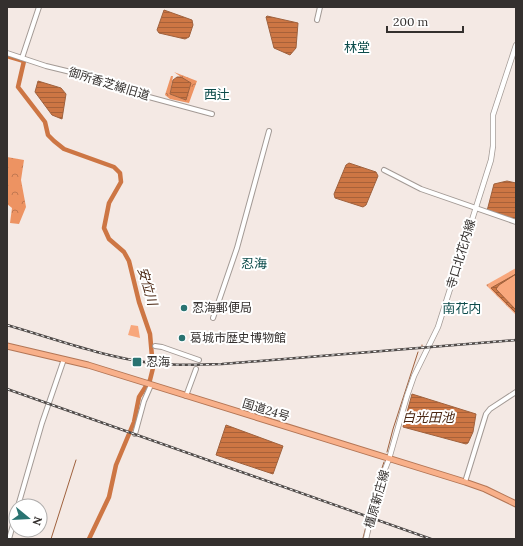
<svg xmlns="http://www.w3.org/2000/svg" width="523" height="546" font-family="Lora,'Noto Sans JP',serif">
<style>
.grass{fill:url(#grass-tufts)}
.forest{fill:url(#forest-crowns)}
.park{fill:#f8a77c}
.water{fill:url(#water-rules);stroke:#9f613d}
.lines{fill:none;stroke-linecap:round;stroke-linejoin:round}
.stream{stroke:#9f613d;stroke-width:1}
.river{stroke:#cd7644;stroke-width:4.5}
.tertiary-casing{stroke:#a39a95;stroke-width:6}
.secondary-casing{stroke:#a39a95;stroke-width:6}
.trunk-casing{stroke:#b37656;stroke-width:7}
.tertiary{stroke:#fff;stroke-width:4}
.secondary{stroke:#fff;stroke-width:4.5}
.trunk{stroke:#f8b08a;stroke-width:5}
.rail-casing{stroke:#4f4a48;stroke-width:2.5}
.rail{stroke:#fff;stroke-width:1;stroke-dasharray:3;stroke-linecap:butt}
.poi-dot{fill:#297371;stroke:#fff;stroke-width:1.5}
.labels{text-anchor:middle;stroke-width:4;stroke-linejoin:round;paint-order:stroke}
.street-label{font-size:12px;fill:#34302e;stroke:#fff}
.poi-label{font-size:12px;fill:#34302e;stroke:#fff;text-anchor:start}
.neighbourhood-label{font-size:13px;fill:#0b4b4a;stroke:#fff}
.water-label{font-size:13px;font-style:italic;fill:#4b2712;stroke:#fff}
</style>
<defs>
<pattern id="grass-tufts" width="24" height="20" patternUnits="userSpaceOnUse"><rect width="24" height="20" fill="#f8a77c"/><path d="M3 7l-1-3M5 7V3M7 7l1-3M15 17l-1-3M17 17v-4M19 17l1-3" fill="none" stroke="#ca8866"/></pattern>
<pattern id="forest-crowns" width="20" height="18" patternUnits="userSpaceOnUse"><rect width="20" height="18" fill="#ed9362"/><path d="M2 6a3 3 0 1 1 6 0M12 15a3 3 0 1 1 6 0" fill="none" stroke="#c17851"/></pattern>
<pattern id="water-rules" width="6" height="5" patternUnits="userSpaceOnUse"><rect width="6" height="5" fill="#cd7644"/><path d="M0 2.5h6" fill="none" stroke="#a76139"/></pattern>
</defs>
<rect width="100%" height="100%" fill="#f4e9e4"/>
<path class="grass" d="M 516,268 L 516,315 L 486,285 Z"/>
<g class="forest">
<path d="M 174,72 L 197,81 L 189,103 L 170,99 L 165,95 L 171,76 L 173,76 L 170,94 L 186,100 L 181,77 Z"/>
<path d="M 7,157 L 24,160 L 21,180 L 26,207 L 19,224 L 10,223 L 12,208 L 7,204 Z"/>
</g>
<g class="park">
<path d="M 516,276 L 516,310 L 496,289 L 499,285 Z"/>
<path d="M 131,325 L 138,326 L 140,338 L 128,335 Z"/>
</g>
<g class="water">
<path d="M 164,10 L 192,20 L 193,25 L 189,37 L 185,39 L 159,33 L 157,30 Z"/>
<path d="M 267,16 L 298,23 L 296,48 L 290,55 L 274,48 L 266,17 Z"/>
<path d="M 177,77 L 181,77 L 191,83 L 186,100 L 170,94 L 173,80 Z"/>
<path d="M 38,81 L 61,88 L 66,94 L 62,119 L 52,115 L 35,92 Z"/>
<path d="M 349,163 L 376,172 L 378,176 L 366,205 L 363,207 L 335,198 L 334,194 L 346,165 Z"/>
<path d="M 507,181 L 516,183 L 516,221 L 487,211 L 494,184 Z"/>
<path d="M 516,274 L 499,285 L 496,289 L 516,310 L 516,313 L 491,288 Z"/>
<path d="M 412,394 L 476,414 L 473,432 L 468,443 L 466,444 L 403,427 Z"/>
<path d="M 226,425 L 283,446 L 273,474 L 216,455 Z"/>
</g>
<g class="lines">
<g class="stream">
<path d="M 422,345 L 422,346"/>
<path d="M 387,452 L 393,429 L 418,352"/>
<path d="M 377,483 L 384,462"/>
<path d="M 363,538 L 371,507"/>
<path d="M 51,539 L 76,460"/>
</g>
<path class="river" d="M 7,56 L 24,61 L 18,87 L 45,122 L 48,135 L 54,141 L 64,149 L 114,167 L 120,173 L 121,182 L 109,203 L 104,228 L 109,239 L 124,252 L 129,261 L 139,302 L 150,334 L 153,368 L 150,380 L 139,397 L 134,422 L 116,465 L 109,497 L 89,539"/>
<defs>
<g id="tertiary">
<path d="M 317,20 L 320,7"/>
<path d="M 7,53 L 46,66 L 79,74 L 123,90 L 212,114"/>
<path d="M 22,58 L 39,7"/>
<path d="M 384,170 L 421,189 L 516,222"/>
<path d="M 213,318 L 237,248 L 269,131"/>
<path d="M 155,346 L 162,347 L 199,360"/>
<path d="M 186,396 L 196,369"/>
<path d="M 135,434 L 144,401 L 151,385"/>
<path d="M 465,482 L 486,414 L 490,409 L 516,392"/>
<path d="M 18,506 L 42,423 L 64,359"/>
<path d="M 9,539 L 16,514"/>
</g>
<path id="secondary" d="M 366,539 L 378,487 L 389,459 L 407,396 L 414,376 L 438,327 L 491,160 L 493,146 L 493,115 L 516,45"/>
<path id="trunk" d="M 7,346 L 88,365 L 465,482 L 485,489 L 516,504"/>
</defs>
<use href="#tertiary" class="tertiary-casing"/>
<use href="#secondary" class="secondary-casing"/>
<use href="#trunk" class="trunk-casing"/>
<use href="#tertiary" class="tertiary"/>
<use href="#secondary" class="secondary"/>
<use href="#trunk" class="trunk"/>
<defs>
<g id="rail">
<path d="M 7,325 C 55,339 103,357 152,363 C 175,366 199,365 222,364 L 516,340"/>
<path d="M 7,389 L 431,539"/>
</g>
</defs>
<use href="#rail" class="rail-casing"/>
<use href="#rail" class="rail"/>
</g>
<g class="poi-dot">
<circle cx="184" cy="308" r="4"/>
<circle cx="182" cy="338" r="4"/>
<rect x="132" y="357" width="10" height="10" rx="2"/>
</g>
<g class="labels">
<g class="street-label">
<text transform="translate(109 84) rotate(17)" y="4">御所香芝線旧道</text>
<text transform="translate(461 254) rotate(-73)" y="4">寺口北花内線</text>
<text transform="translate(266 410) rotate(17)" y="4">国道24号</text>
<text transform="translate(377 499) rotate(-74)" y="4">橿原新庄線</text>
</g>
<g class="poi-label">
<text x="192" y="312">忍海郵便局</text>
<text x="190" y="342">葛城市歴史博物館</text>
<text x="146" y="366">忍海</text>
</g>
<g class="neighbourhood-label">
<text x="357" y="52">林堂</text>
<text x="217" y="99">西辻</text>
<text x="254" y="268">忍海</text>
<text x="462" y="313">南花内</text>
</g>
<g class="water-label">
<text transform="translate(148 286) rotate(74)" y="5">安位川</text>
<text x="428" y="422">白光田池</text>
</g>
</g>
<rect width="523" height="546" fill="none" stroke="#34302e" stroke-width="16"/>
<g transform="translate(28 518) rotate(108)"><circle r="19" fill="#ffffff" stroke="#aeacab"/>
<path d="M0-3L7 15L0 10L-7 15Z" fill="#297371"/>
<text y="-6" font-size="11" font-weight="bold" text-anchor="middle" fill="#34302e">N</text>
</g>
<path d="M387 26v6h76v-6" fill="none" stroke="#34302e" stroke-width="2"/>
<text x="393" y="26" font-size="12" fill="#34302e" stroke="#ffffff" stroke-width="3" paint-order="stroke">200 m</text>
</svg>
